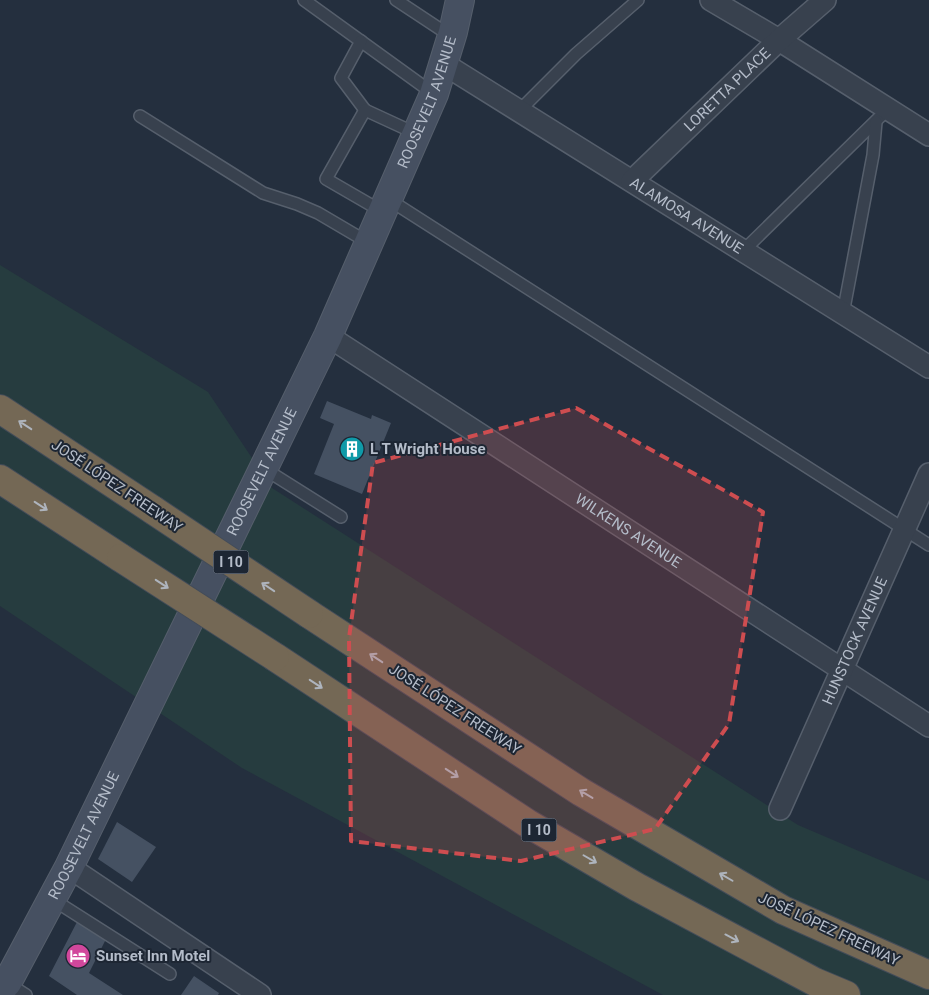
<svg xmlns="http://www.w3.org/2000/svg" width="929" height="995" font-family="Roboto,sans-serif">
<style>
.green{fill:#263c3f}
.building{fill:#455162}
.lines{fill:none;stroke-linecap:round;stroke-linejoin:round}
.service-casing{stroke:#565f6c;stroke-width:14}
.minor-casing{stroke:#565f6c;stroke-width:24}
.secondary-casing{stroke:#565f6c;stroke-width:30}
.motorway-casing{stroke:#434c59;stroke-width:30}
.service{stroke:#38414e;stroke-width:11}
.minor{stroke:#38414e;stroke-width:21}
.secondary{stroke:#465061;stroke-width:28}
.motorway{stroke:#746855;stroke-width:28}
.motorway-bridge-casing{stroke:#434c59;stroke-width:30;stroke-linecap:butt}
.motorway-bridge{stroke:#746855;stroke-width:28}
.oneway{stroke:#aeb4bd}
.marked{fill:#ce4d50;fill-opacity:0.2;stroke:#ce4d50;stroke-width:4;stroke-dasharray:10 6;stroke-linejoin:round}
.labels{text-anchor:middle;stroke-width:4;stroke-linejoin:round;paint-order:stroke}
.shield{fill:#1d2633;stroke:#878f9c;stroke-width:1}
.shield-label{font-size:14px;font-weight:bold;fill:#b4bcc9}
.street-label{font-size:15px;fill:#b4bcc9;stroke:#1d2633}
.poi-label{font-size:15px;font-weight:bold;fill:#b4bcc9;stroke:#1d2633;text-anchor:start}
</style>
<rect width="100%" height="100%" fill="#242f3e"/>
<path class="green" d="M 0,265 L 208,392 L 272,488 L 798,825 L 929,881 L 929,995 L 663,995 L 242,768 L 0,606 Z"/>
<g class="building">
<path d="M 327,401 L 371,419 L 372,415 L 391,423 L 362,494 L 314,474 L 334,424 L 320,418 Z"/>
<path d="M 117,822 L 156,847 L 132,882 L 98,859 Z"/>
<path d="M 78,920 L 106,939 L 89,973 L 123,995 L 77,995 L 49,976 Z"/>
<path d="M 194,976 L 219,993 L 218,995 L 181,995 Z"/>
</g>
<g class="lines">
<defs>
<g id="service">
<path d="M 304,0 L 434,94"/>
<path d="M 396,0 L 452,37"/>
<path d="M 361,41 L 341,78 L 365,110"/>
<path d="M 519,111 L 576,54 L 638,0"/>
<path d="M 140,116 L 263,193 L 297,204 L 318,213 L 369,243"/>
<path d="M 388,199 L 929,545"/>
<path d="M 383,212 L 326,179 L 365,110 L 417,134"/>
<path d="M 743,251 L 888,109"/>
<path d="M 843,314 L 873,155 L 876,122"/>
<path d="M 263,468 L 341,517"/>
<path d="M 52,899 L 170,974"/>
<path d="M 7,983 L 26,995"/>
</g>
<g id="minor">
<path d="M 711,0 L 779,40 L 929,135"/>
<path id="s1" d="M 444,64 L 929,367"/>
<path id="s2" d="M 632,181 L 779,40 L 825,0"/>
<path id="s3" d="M 328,336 L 929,726"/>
<path id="s4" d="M 780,809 L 929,474"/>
<path d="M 69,867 L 260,995"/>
</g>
<g id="secondary">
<path id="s5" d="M 0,988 L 7,983 L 69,867 L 328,336 L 434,94 L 453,32 L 460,0"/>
</g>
<g id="motorway">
<path d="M 0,409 L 153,510"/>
<path d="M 0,479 L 121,558"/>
<path d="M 309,614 L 581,792 L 783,910 L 929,975"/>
<path d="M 275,657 L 527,823 L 637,887 L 815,982 L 846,995"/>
</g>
</defs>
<use href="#service" class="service-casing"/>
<use href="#minor" class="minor-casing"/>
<use href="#secondary" class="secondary-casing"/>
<use href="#motorway" class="motorway-casing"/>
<use href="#service" class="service"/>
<use href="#minor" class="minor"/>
<use href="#secondary" class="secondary"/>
<use href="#motorway" class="motorway"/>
<defs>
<g id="motorway-bridge">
<path d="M 153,510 L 309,614"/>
<path d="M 121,558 L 275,657"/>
</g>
</defs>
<use href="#motorway-bridge" class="motorway-bridge-casing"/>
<use href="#motorway-bridge" class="motorway-bridge"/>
</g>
<defs><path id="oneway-shaft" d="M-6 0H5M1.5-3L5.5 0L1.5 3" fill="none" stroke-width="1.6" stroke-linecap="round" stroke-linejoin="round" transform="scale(1.25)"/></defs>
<g class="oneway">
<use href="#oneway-shaft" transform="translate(25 425) rotate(-147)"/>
<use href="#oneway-shaft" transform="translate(41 506) rotate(33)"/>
<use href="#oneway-shaft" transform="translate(162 584) rotate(33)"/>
<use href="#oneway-shaft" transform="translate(268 587) rotate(-146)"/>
<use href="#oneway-shaft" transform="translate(376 658) rotate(-147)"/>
<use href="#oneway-shaft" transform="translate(316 684) rotate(33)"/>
<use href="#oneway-shaft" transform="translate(452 773) rotate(33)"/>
<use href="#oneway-shaft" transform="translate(586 794) rotate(-149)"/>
<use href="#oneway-shaft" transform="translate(590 859) rotate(30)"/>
<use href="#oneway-shaft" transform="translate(726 877) rotate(-150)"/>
<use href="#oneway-shaft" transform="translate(732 938) rotate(28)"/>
</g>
<path class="marked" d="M 576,408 L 763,512 L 729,724 L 655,829 L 521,861 L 351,841 L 349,638 L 373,463 Z"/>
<defs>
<symbol id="building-disc" viewBox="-11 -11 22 22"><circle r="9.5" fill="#0f9aa8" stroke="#1d2633"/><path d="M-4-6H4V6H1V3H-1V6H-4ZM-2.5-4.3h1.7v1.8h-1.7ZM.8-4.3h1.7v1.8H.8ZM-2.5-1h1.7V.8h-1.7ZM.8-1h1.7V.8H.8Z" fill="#fff"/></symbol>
<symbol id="hotel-disc" viewBox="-11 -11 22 22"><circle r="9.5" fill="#d1479c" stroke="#1d2633"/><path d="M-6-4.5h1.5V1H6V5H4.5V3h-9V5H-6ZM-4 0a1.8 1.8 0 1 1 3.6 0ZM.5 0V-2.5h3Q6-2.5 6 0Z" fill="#fff"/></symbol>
</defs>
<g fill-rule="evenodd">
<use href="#building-disc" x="338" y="435" width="28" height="28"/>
<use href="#hotel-disc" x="64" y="942" width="28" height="28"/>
</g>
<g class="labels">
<g class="shield">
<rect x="213.5" y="550.5" width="35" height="23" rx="4"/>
<rect x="521.5" y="818.5" width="35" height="23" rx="4"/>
</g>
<g class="shield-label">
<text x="231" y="567">I 10</text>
<text x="539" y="835">I 10</text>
</g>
<g class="street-label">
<text dy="5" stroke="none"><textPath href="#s2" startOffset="132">LORETTA PLACE</textPath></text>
<text dy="5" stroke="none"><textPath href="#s5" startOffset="985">ROOSEVELT AVENUE</textPath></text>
<text dy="5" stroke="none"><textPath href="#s1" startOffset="286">ALAMOSA AVENUE</textPath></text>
<text dy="5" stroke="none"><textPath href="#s5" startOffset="580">ROOSEVELT AVENUE</textPath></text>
<text transform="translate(117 486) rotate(34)" y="5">JOSÉ LÓPEZ FREEWAY</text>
<text dy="5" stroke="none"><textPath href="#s3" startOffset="358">WILKENS AVENUE</textPath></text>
<text dy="5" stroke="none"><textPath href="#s4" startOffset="184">HUNSTOCK AVENUE</textPath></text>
<text transform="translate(455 709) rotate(33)" y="5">JOSÉ LÓPEZ FREEWAY</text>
<text dy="5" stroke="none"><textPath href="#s5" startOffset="175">ROOSEVELT AVENUE</textPath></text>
<text transform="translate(829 929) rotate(25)" y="5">JOSÉ LÓPEZ FREEWAY</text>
</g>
<g class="poi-label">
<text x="370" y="454">L T Wright House</text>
<text x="96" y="961">Sunset Inn Motel</text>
</g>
</g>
</svg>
